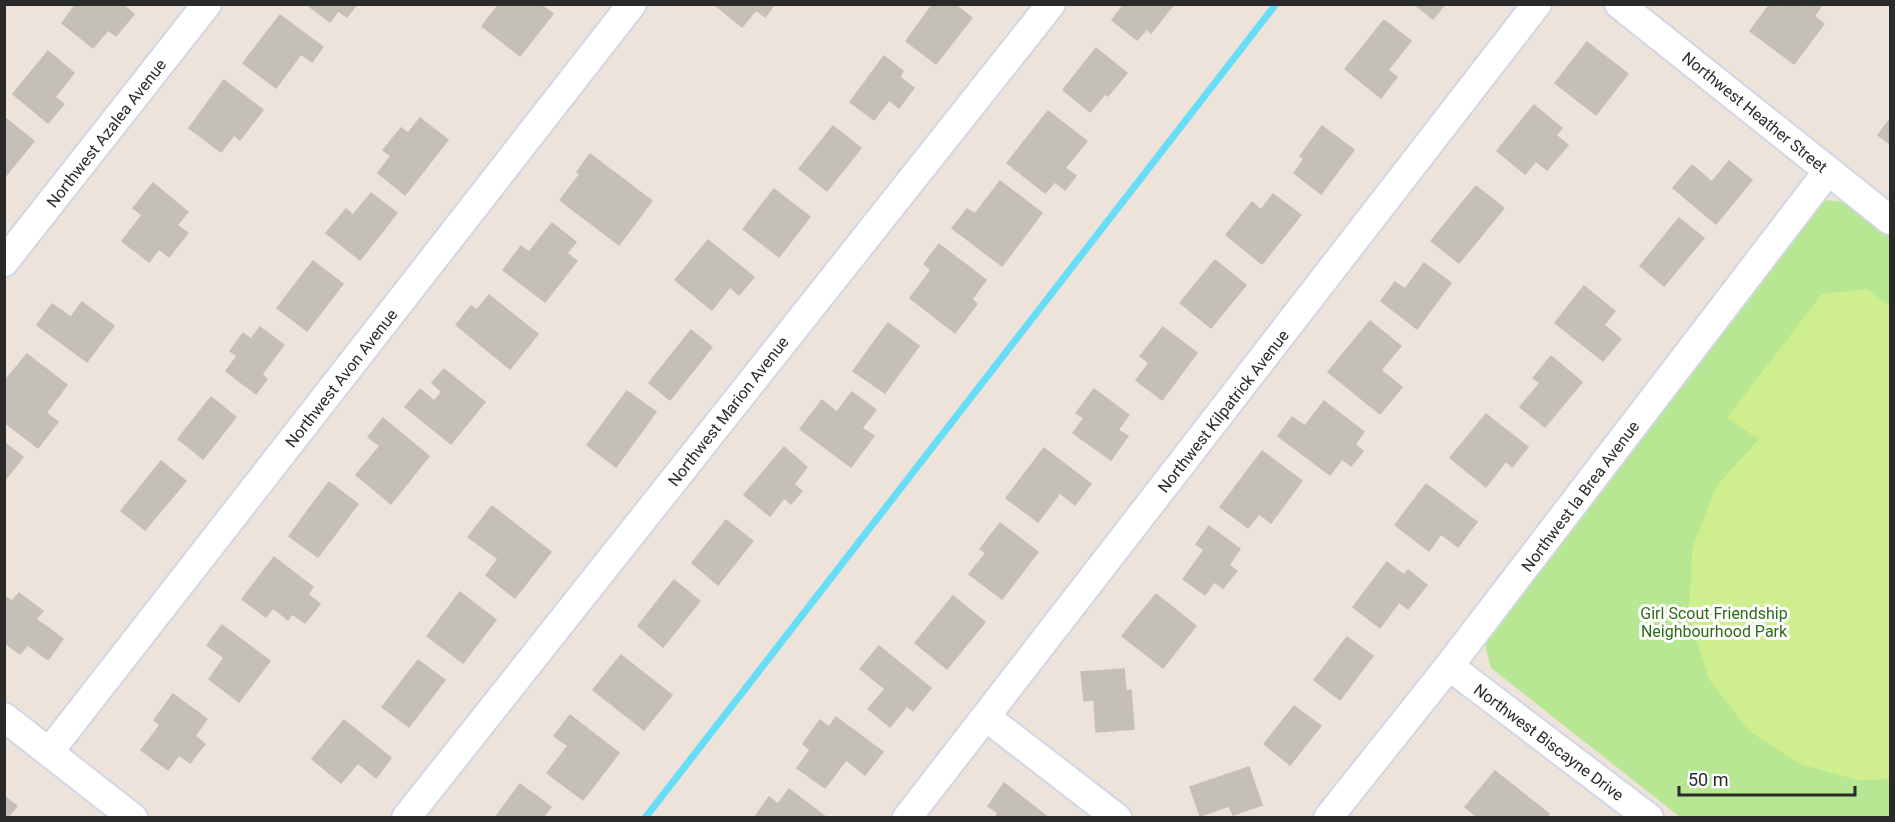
<svg xmlns="http://www.w3.org/2000/svg" width="1895" height="822" font-family="Roboto,sans-serif">
<style>
.green{fill:#b8e794}
.pitch{fill:#cfef8f}
.lines{fill:none;stroke-linecap:round;stroke-linejoin:round}
.stream{stroke:#67ddf6;stroke-width:7}
.building{fill:#c4bfb7;stroke:#c8bfb4;stroke-width:1.5}
.minor-casing{stroke:#d0d6e4;stroke-width:32}
.minor{stroke:#fff;stroke-width:28}
.labels{text-anchor:middle;stroke-width:6;stroke-linejoin:round;paint-order:stroke}
.street-label{font-size:16px;fill:#2a2a2a;stroke:#fff}
.park-label{font-size:16px;fill:#2f6b15;stroke:#fff}
</style>
<rect width="100%" height="100%" fill="#ede3db"/>
<path class="green" d="M 1822,200 L 1847,202 L 1890,231 L 1890,817 L 1680,817 L 1491,668 L 1485,645 L 1488,630 Z"/>
<path class="pitch" d="M 1867,289 L 1890,307 L 1890,779 L 1858,780 L 1800,764 L 1749,731 L 1709,679 L 1689,616 L 1692,549 L 1716,487 L 1759,439 L 1727,418 L 1822,294 Z"/>
<g class="lines">
<path class="stream" d="M 645,818 L 1276,4"/>
</g>
<g class="building">
<path d="M 76,4 L 122,4 L 134,14 L 116,36 L 108,30 L 93,48 L 62,23 Z"/>
<path d="M 306,4 L 357,4 L 347,17 L 338,11 L 330,22 Z"/>
<path d="M 499,4 L 540,4 L 553,14 L 520,56 L 482,26 Z"/>
<path d="M 714,4 L 775,4 L 765,17 L 756,10 L 742,27 Z"/>
<path d="M 933,4 L 954,4 L 972,18 L 936,64 L 906,41 Z"/>
<path d="M 1124,4 L 1174,4 L 1151,33 L 1147,29 L 1137,40 L 1112,20 Z"/>
<path d="M 1414,4 L 1445,4 L 1433,19 Z"/>
<path d="M 1770,4 L 1821,7 L 1814,16 L 1824,24 L 1794,64 L 1750,31 Z"/>
<path d="M 280,15 L 323,47 L 312,62 L 301,54 L 276,88 L 243,63 Z"/>
<path d="M 1384,20 L 1411,41 L 1388,70 L 1397,77 L 1381,98 L 1345,69 Z"/>
<path d="M 1587,42 L 1628,74 L 1596,115 L 1555,83 Z"/>
<path d="M 1096,48 L 1127,73 L 1108,96 L 1105,94 L 1090,112 L 1063,90 Z"/>
<path d="M 48,51 L 74,73 L 55,97 L 64,104 L 48,123 L 13,94 Z"/>
<path d="M 884,56 L 903,71 L 900,77 L 914,88 L 899,108 L 889,100 L 874,120 L 850,102 Z"/>
<path d="M 224,80 L 263,110 L 240,140 L 234,135 L 221,152 L 189,128 Z"/>
<path d="M 1534,105 L 1562,128 L 1556,135 L 1568,145 L 1547,170 L 1536,161 L 1525,174 L 1497,151 Z"/>
<path d="M 1048,111 L 1087,141 L 1065,168 L 1076,176 L 1065,190 L 1055,182 L 1045,193 L 1007,163 Z"/>
<path d="M 4,117 L 34,141 L 4,178 Z"/>
<path d="M 420,118 L 448,140 L 405,195 L 378,173 L 391,156 L 383,150 L 401,128 L 408,133 Z"/>
<path d="M 1890,119 L 1890,144 L 1878,135 Z"/>
<path d="M 833,126 L 861,148 L 827,191 L 799,169 Z"/>
<path d="M 1322,126 L 1354,150 L 1321,194 L 1294,173 L 1304,159 L 1300,156 Z"/>
<path d="M 590,154 L 652,201 L 619,245 L 560,200 L 580,174 L 577,172 Z"/>
<path d="M 1729,161 L 1752,180 L 1716,224 L 1673,188 L 1692,165 L 1712,182 Z"/>
<path d="M 1000,181 L 1042,213 L 1002,266 L 952,228 L 967,209 L 975,214 Z"/>
<path d="M 153,183 L 188,212 L 177,225 L 188,233 L 169,257 L 159,249 L 149,262 L 122,241 L 142,215 L 133,208 Z"/>
<path d="M 1476,186 L 1504,208 L 1459,263 L 1431,241 Z"/>
<path d="M 774,189 L 810,217 L 779,257 L 743,229 Z"/>
<path d="M 371,193 L 397,213 L 360,260 L 326,233 L 346,209 L 353,215 Z"/>
<path d="M 1273,194 L 1301,215 L 1262,264 L 1226,235 L 1252,202 L 1261,210 Z"/>
<path d="M 1679,218 L 1704,238 L 1664,286 L 1640,266 Z"/>
<path d="M 552,223 L 576,242 L 567,253 L 577,261 L 545,302 L 503,270 L 521,246 L 529,252 Z"/>
<path d="M 708,240 L 754,277 L 739,295 L 730,287 L 712,310 L 675,280 Z"/>
<path d="M 939,244 L 986,280 L 972,299 L 977,304 L 955,333 L 910,298 L 931,270 L 924,264 Z"/>
<path d="M 1215,260 L 1246,285 L 1211,328 L 1180,303 Z"/>
<path d="M 313,261 L 343,284 L 307,331 L 277,308 Z"/>
<path d="M 1424,263 L 1451,283 L 1417,329 L 1381,301 L 1395,282 L 1405,289 Z"/>
<path d="M 1584,286 L 1615,311 L 1604,325 L 1621,339 L 1603,361 L 1555,323 Z"/>
<path d="M 489,295 L 538,334 L 510,369 L 456,325 L 471,306 L 477,310 Z"/>
<path d="M 82,302 L 114,326 L 87,362 L 37,325 L 52,304 L 71,317 Z"/>
<path d="M 1370,321 L 1401,346 L 1381,370 L 1402,387 L 1380,414 L 1328,372 Z"/>
<path d="M 888,323 L 919,346 L 885,393 L 853,371 Z"/>
<path d="M 260,327 L 284,345 L 262,374 L 267,379 L 256,394 L 226,371 L 237,356 L 230,351 L 243,333 L 251,339 Z"/>
<path d="M 1163,327 L 1197,353 L 1162,400 L 1136,380 L 1149,363 L 1140,356 Z"/>
<path d="M 691,330 L 712,347 L 670,400 L 649,383 Z"/>
<path d="M 27,354 L 67,385 L 46,413 L 58,422 L 38,448 L 4,422 L 4,382 Z"/>
<path d="M 1551,356 L 1582,382 L 1545,427 L 1520,407 L 1540,383 L 1533,378 Z"/>
<path d="M 444,369 L 485,402 L 451,444 L 405,407 L 420,389 L 434,401 L 442,392 L 432,383 Z"/>
<path d="M 1094,389 L 1129,415 L 1118,430 L 1128,436 L 1111,460 L 1073,433 L 1084,418 L 1076,413 Z"/>
<path d="M 627,391 L 656,412 L 616,467 L 587,445 Z"/>
<path d="M 852,392 L 876,410 L 862,428 L 874,436 L 851,467 L 800,429 L 822,400 L 837,412 Z"/>
<path d="M 211,397 L 236,417 L 203,459 L 178,439 Z"/>
<path d="M 1324,401 L 1364,432 L 1355,444 L 1363,451 L 1351,466 L 1342,459 L 1330,475 L 1278,436 L 1292,417 L 1305,426 Z"/>
<path d="M 1486,414 L 1528,447 L 1512,467 L 1506,461 L 1486,487 L 1450,458 Z"/>
<path d="M 383,418 L 429,456 L 391,504 L 356,475 L 380,446 L 368,437 Z"/>
<path d="M 4,442 L 23,457 L 4,481 Z"/>
<path d="M 784,447 L 807,467 L 794,484 L 802,491 L 791,504 L 784,498 L 770,516 L 744,495 Z"/>
<path d="M 1044,448 L 1091,484 L 1075,505 L 1060,493 L 1038,522 L 1006,498 Z"/>
<path d="M 1262,451 L 1302,481 L 1271,523 L 1259,514 L 1248,528 L 1220,507 Z"/>
<path d="M 161,461 L 186,481 L 145,530 L 121,511 Z"/>
<path d="M 329,482 L 358,504 L 318,557 L 289,536 Z"/>
<path d="M 1426,484 L 1477,522 L 1458,547 L 1441,534 L 1429,551 L 1395,525 Z"/>
<path d="M 492,506 L 551,552 L 515,598 L 486,575 L 498,559 L 468,537 Z"/>
<path d="M 726,520 L 753,541 L 718,585 L 692,563 Z"/>
<path d="M 1000,523 L 1038,552 L 1002,599 L 969,574 L 986,553 L 980,549 Z"/>
<path d="M 1209,526 L 1240,549 L 1229,565 L 1237,571 L 1223,588 L 1214,582 L 1205,595 L 1183,579 L 1204,550 L 1196,544 Z"/>
<path d="M 274,557 L 313,587 L 308,594 L 320,604 L 305,623 L 292,614 L 288,620 L 273,608 L 266,617 L 242,599 Z"/>
<path d="M 1387,562 L 1404,575 L 1408,570 L 1427,585 L 1408,609 L 1399,602 L 1380,628 L 1353,607 Z"/>
<path d="M 674,580 L 700,601 L 663,647 L 638,626 Z"/>
<path d="M 460,592 L 496,620 L 463,663 L 427,636 Z"/>
<path d="M 19,593 L 43,611 L 36,619 L 63,639 L 48,660 L 28,645 L 20,654 L 4,642 L 4,596 L 12,601 Z"/>
<path d="M 1156,594 L 1196,626 L 1163,668 L 1122,636 Z"/>
<path d="M 953,596 L 985,622 L 947,669 L 915,643 Z"/>
<path d="M 222,625 L 270,661 L 239,702 L 209,679 L 224,658 L 207,645 Z"/>
<path d="M 1347,637 L 1373,656 L 1340,700 L 1314,680 Z"/>
<path d="M 879,646 L 931,688 L 913,711 L 907,706 L 890,727 L 868,709 L 885,689 L 860,669 Z"/>
<path d="M 621,655 L 672,695 L 644,730 L 593,690 Z"/>
<path d="M 418,660 L 445,680 L 409,727 L 382,707 Z"/>
<path d="M 1124,669 L 1126,691 L 1131,690 L 1134,729 L 1096,732 L 1094,700 L 1084,701 L 1081,672 Z"/>
<path d="M 173,694 L 207,719 L 195,736 L 205,744 L 190,763 L 179,755 L 168,770 L 141,750 L 160,725 L 154,720 Z"/>
<path d="M 1294,706 L 1321,726 L 1290,765 L 1264,744 Z"/>
<path d="M 570,715 L 619,753 L 583,800 L 547,773 L 568,746 L 554,736 Z"/>
<path d="M 836,717 L 883,752 L 865,775 L 846,760 L 825,788 L 797,768 L 810,750 L 803,744 L 820,720 L 829,727 Z"/>
<path d="M 344,720 L 391,758 L 376,778 L 358,763 L 341,783 L 312,759 Z"/>
<path d="M 1249,767 L 1262,805 L 1233,815 L 1229,806 L 1200,816 L 1190,787 Z"/>
<path d="M 1495,771 L 1549,814 L 1546,818 L 1478,818 L 1465,807 Z"/>
<path d="M 1004,783 L 1049,818 L 995,818 L 998,813 L 988,806 Z"/>
<path d="M 520,784 L 551,807 L 542,818 L 495,818 Z"/>
<path d="M 789,789 L 827,818 L 754,818 L 769,797 L 778,804 Z"/>
<path d="M 4,796 L 17,806 L 7,818 L 4,818 Z"/>
</g>
<g class="lines">
<defs>
<g id="minor">
<path d="M 1619,4 L 1890,220"/>
<path d="M 4,262 L 207,4"/>
<path d="M 1449,666 L 1649,818"/>
<path d="M 4,717 L 133,818"/>
<path d="M 986,717 L 1117,818"/>
<path d="M 49,752 L 632,4"/>
<path d="M 406,818 L 1051,4"/>
<path d="M 907,818 L 1537,4"/>
<path d="M 1328,818 L 1449,666 L 1828,171"/>
</g>
</defs>
<use href="#minor" class="minor-casing"/>
<use href="#minor" class="minor"/>
</g>
<g class="labels">
<g class="street-label">
<text transform="translate(1755 112) rotate(39)" y="6">Northwest Heather Street</text>
<text transform="translate(106 133) rotate(-52)" y="6">Northwest Azalea Avenue</text>
<text transform="translate(341 378) rotate(-52)" y="6">Northwest Avon Avenue</text>
<text transform="translate(728 411) rotate(-52)" y="6">Northwest Marion Avenue</text>
<text transform="translate(1223 411) rotate(-52)" y="6">Northwest Kilpatrick Avenue</text>
<text transform="translate(1580 496) rotate(-53)" y="6">Northwest la Brea Avenue</text>
<text transform="translate(1549 742) rotate(37)" y="6">Northwest Biscayne Drive</text>
</g>
<g class="park-label">
<text x="1714" y="619">Girl Scout Friendship<tspan x="1714" dy="18">Neighbourhood Park</tspan></text>
</g>
</g>
<rect width="1895" height="822" fill="none" stroke="#2a2a2a" stroke-width="12"/>
<path d="M1679 786v9h176v-9" fill="none" stroke="#2a2a2a" stroke-width="3"/>
<text x="1688" y="786" font-size="18" fill="#2a2a2a" stroke="#ffffff" stroke-width="4.5" paint-order="stroke">50 m</text>
</svg>
